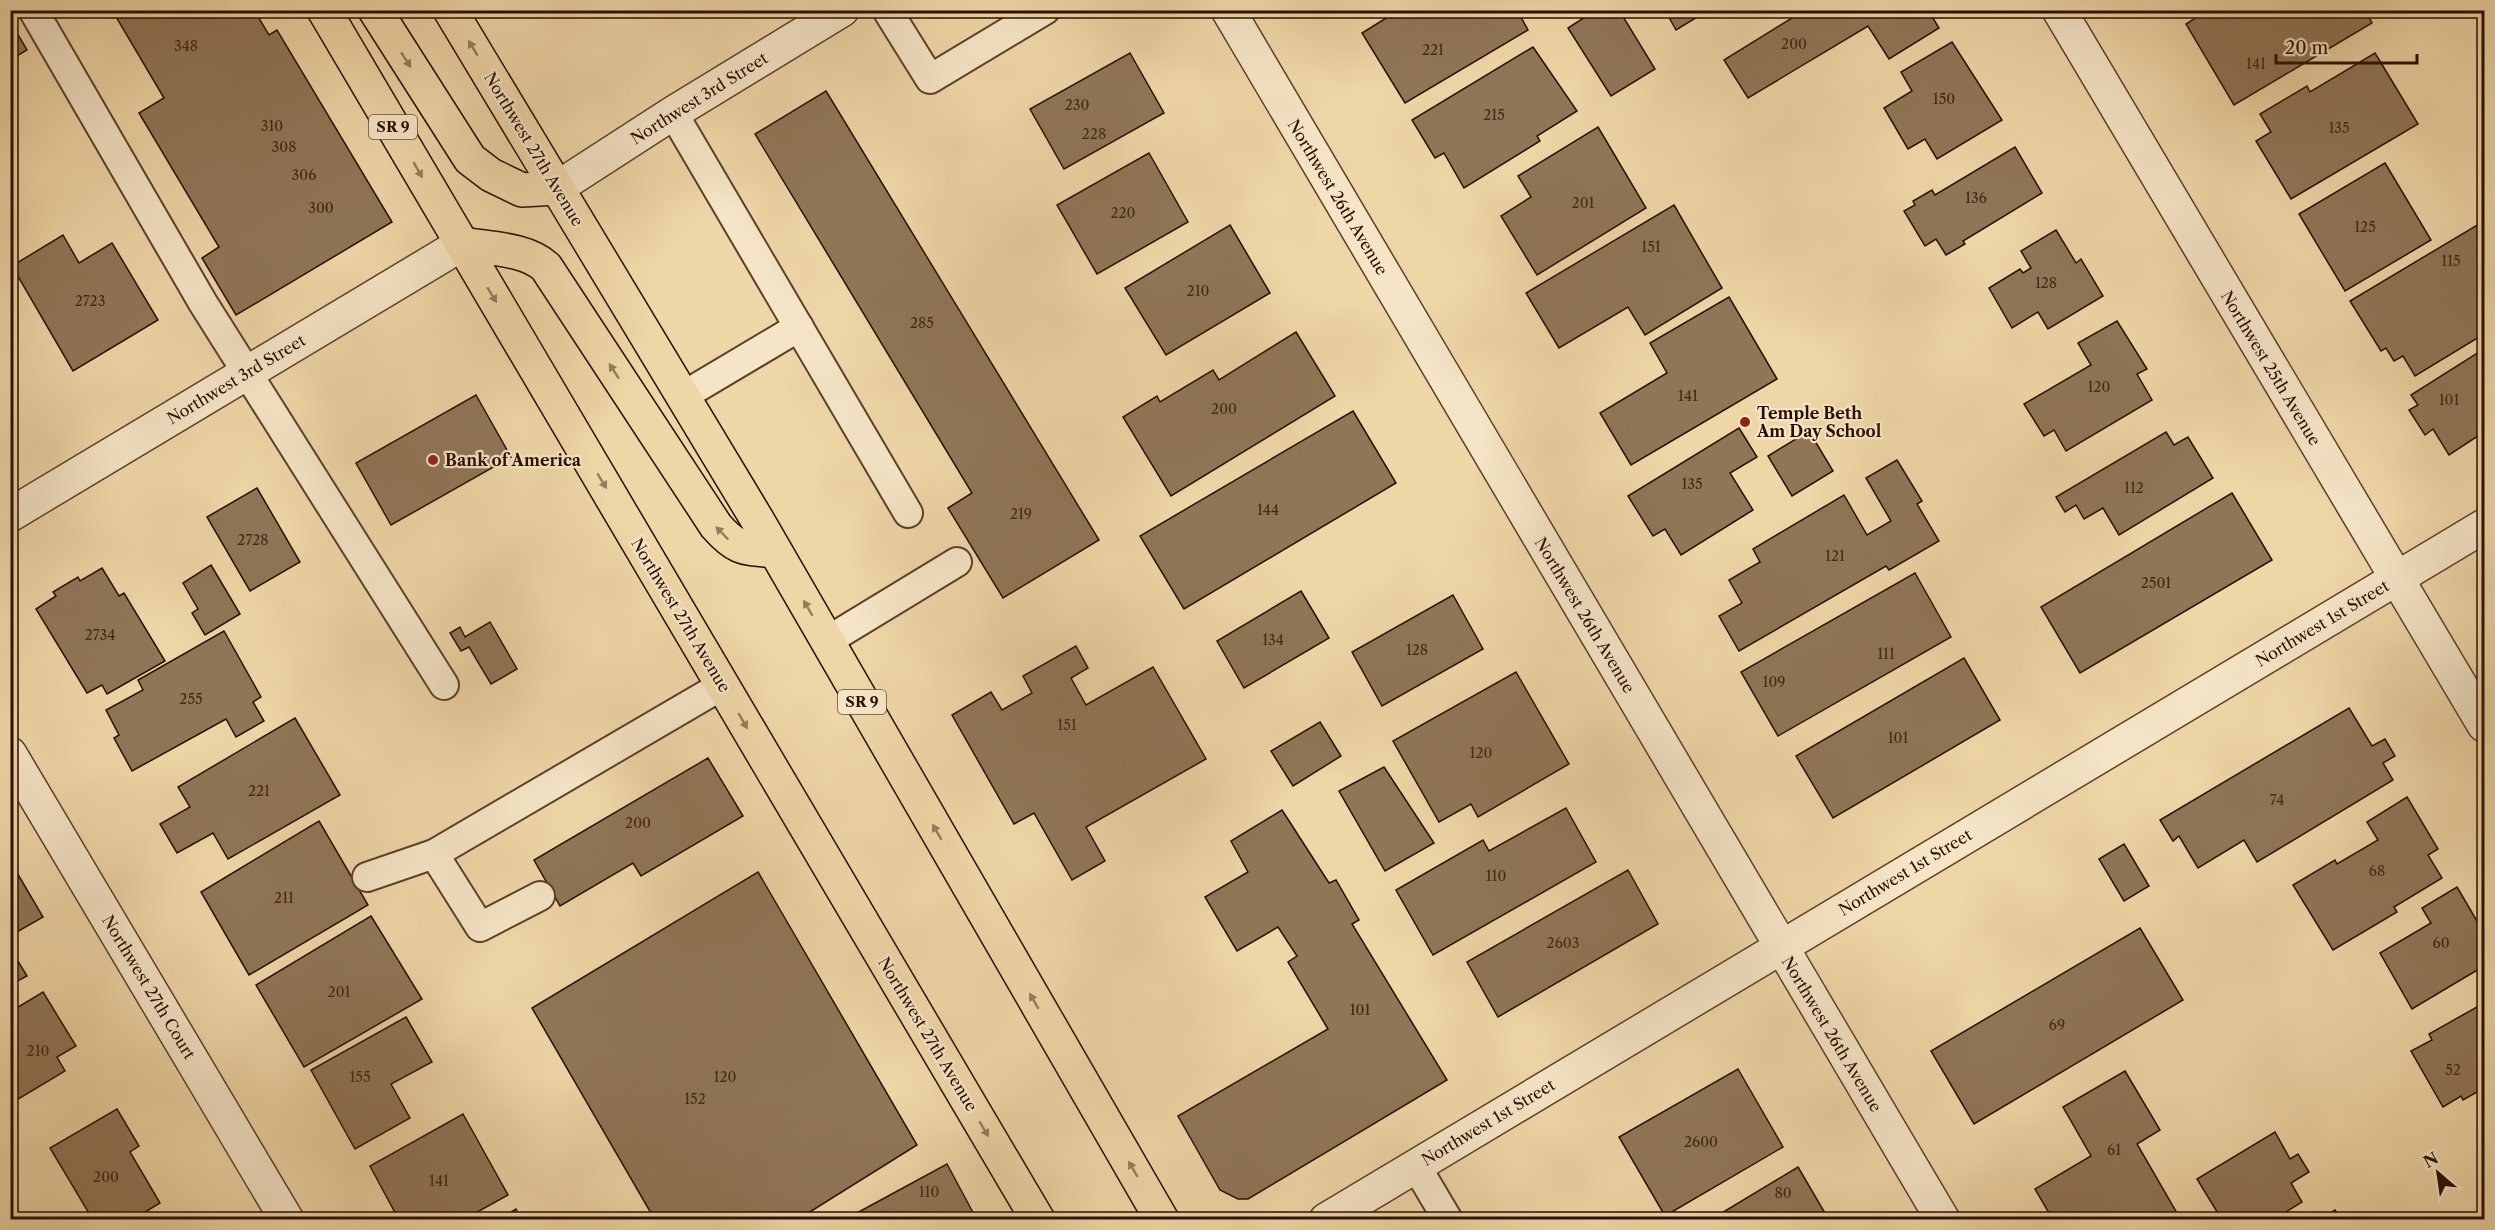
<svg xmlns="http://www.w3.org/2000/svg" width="2495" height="1230" font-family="'Libre Caslon Text',serif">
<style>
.building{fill:#907657;stroke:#290e00;stroke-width:1.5}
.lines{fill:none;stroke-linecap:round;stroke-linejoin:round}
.service-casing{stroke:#5a402a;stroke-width:32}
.minor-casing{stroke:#5a402a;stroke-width:36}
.trunk-casing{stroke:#290e00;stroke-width:36}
.service{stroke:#f5e4c6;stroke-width:28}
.minor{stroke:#f5e4c6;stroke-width:33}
.trunk{stroke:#efd6a7;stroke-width:33}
.oneway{fill:#967c5c}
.poi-dot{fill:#8f2418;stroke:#f5e4c6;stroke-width:2}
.labels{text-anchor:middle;stroke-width:4.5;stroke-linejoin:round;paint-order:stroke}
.number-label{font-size:14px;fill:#432816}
.shield{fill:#f5e4c6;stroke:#664e3b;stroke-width:1.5}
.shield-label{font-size:15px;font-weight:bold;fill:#290e00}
.street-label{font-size:16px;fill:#290e00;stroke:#f5e4c6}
.poi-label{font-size:16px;font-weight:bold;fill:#290e00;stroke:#f5e4c6;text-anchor:start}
</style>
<rect width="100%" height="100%" fill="#efd6a7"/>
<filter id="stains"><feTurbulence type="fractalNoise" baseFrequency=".00333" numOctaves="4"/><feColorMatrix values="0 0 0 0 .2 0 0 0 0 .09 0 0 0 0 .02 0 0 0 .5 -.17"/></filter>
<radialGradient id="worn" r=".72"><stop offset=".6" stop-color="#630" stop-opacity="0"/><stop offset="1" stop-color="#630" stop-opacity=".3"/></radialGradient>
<g class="building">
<path d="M 112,10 L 254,10 L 269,35 L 277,30 L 392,222 L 236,315 L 202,258 L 219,247 L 139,113 L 164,98 Z"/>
<path d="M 1399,10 L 1517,10 L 1528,30 L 1405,103 L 1362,33 Z"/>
<path d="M 1596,10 L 1619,10 L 1655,69 L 1611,96 L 1568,28 Z"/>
<path d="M 1665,10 L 1709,10 L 1676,30 Z"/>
<path d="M 1805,10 L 1928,10 L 1939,28 L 1889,59 L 1868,26 L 1748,98 L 1724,60 Z"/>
<path d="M 2208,10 L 2365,10 L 2372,23 L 2234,105 L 2186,24 Z"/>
<path d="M 10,21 L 27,50 L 10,60 Z"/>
<path d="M 1952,42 L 2002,120 L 1937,159 L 1925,139 L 1908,149 L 1884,108 L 1912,91 L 1901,72 Z"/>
<path d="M 1533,47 L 1577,111 L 1537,136 L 1540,141 L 1464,188 L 1444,153 L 1435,158 L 1412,120 Z"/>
<path d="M 1130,53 L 1164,113 L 1064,169 L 1030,109 Z"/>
<path d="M 2375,53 L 2418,124 L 2291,199 L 2256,141 L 2271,132 L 2260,114 L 2307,86 L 2310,92 Z"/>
<path d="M 826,91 L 1099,540 L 1003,598 L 948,508 L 972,493 L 755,134 Z"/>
<path d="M 1598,127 L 1646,208 L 1537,275 L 1501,216 L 1531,197 L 1518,176 Z"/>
<path d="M 2015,147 L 2042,193 L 1963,241 L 1965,244 L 1946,255 L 1936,239 L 1925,246 L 1904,211 L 1915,205 L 1913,201 L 1932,190 L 1935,195 Z"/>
<path d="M 1149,153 L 1188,222 L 1097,274 L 1057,205 Z"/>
<path d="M 2385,163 L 2431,240 L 2345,291 L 2299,214 Z"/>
<path d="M 1674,205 L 1722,288 L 1645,335 L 1628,307 L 1559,348 L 1526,293 Z"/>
<path d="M 2484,221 L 2484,334 L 2415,376 L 2403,356 L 2394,361 L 2386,348 L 2381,351 L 2350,301 Z"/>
<path d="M 1230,225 L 1270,293 L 1166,355 L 1125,288 Z"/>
<path d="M 2056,230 L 2076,263 L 2081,259 L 2103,296 L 2048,329 L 2038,312 L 2012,328 L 1989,288 L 2020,269 L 2023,273 L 2031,268 L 2021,251 Z"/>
<path d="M 63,235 L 79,263 L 112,243 L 158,320 L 73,371 L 12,266 Z"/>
<path d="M 1729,297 L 1777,379 L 1631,465 L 1600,413 L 1667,373 L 1650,343 Z"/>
<path d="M 2117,321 L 2147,369 L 2137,374 L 2152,400 L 2066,451 L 2054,430 L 2044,436 L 2024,404 L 2091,365 L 2078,343 Z"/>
<path d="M 1296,332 L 1335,396 L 1171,496 L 1123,417 L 1157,396 L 1160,402 L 1213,370 L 1219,380 Z"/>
<path d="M 2479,352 L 2484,361 L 2484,432 L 2449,455 L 2433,429 L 2425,435 L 2409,410 L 2418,405 L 2411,395 Z"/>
<path d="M 476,395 L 511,457 L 391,525 L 356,463 Z"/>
<path d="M 1353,411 L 1396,483 L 1184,609 L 1140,536 Z"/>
<path d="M 1739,428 L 1757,457 L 1730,473 L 1753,510 L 1681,555 L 1665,529 L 1653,536 L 1628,496 Z"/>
<path d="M 1809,431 L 1833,471 L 1792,496 L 1768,456 Z"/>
<path d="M 2166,432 L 2174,445 L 2188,437 L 2213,478 L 2119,535 L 2103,508 L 2084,519 L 2076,505 L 2065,512 L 2056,497 Z"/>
<path d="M 1897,460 L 1922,501 L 1917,504 L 1939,541 L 1889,570 L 1886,566 L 1739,651 L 1719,616 L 1742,603 L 1729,580 L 1760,562 L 1753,549 L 1844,495 L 1867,535 L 1891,521 L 1866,478 Z"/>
<path d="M 257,488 L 300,562 L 250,591 L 207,517 Z"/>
<path d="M 2232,493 L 2272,560 L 2080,673 L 2041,607 Z"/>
<path d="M 211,565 L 240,614 L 205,635 L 192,613 L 198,609 L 183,583 Z"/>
<path d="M 102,568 L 119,596 L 124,593 L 165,661 L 107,694 L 102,685 L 87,693 L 36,609 L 56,596 L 53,592 L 78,577 L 80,581 Z"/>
<path d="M 1915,573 L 1951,637 L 1778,736 L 1741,672 Z"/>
<path d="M 1301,591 L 1329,638 L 1244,688 L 1217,641 Z"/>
<path d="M 1453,595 L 1483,649 L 1382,706 L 1352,652 Z"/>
<path d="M 490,622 L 517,669 L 491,684 L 469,647 L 461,651 L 450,633 L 460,627 L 465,637 Z"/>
<path d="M 224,631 L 261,697 L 253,702 L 264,721 L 236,737 L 226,719 L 132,771 L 114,738 L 119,735 L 106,710 L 143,690 L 138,680 Z"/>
<path d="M 1076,646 L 1088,668 L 1071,678 L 1086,705 L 1153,667 L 1206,759 L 1086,827 L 1105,861 L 1072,880 L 1034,813 L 1014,824 L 952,715 L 991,692 L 1002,710 L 1032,693 L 1023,676 Z"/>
<path d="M 1964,658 L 2000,720 L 1833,818 L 1796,756 Z"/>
<path d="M 1516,672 L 1569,764 L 1478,817 L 1471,804 L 1439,822 L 1393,741 Z"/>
<path d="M 2349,708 L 2372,746 L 2385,739 L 2395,756 L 2383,763 L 2393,780 L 2257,862 L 2244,840 L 2198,868 L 2179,836 L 2173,841 L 2160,820 Z"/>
<path d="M 295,718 L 340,795 L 228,859 L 213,833 L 177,853 L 160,824 L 190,807 L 178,787 Z"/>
<path d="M 1320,722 L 1341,756 L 1293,786 L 1271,751 Z"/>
<path d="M 708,758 L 743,816 L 641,876 L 633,863 L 560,906 L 534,860 Z"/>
<path d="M 1384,767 L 1434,843 L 1385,871 L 1339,791 Z"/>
<path d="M 2407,797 L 2438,849 L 2428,855 L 2442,878 L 2394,907 L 2397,912 L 2333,950 L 2293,885 L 2335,860 L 2337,864 L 2378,840 L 2367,822 Z"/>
<path d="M 1566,808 L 1596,862 L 1433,955 L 1396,890 L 1483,840 L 1489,851 Z"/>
<path d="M 1282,810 L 1329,883 L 1336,880 L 1359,920 L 1352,924 L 1447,1080 L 1248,1199 L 1238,1199 L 1220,1190 L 1178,1116 L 1328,1029 L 1288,962 L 1297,956 L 1278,927 L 1237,951 L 1205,897 L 1248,872 L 1231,841 Z"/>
<path d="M 319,821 L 368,905 L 249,975 L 201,892 Z"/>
<path d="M 2124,844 L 2149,886 L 2124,901 L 2099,859 Z"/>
<path d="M 1628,870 L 1658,924 L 1498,1017 L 1467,962 Z"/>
<path d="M 16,871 L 43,917 L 10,936 L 10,876 Z"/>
<path d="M 758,872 L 917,1145 L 797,1220 L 655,1220 L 532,1008 Z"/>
<path d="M 2457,887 L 2484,933 L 2484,966 L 2412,1009 L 2380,953 L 2431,923 L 2422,908 Z"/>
<path d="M 371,916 L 422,999 L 304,1067 L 256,985 Z"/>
<path d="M 2140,928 L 2183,1000 L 1974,1124 L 1931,1051 Z"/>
<path d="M 10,948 L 27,976 L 10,985 Z"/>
<path d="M 43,992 L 76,1046 L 57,1057 L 65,1071 L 10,1104 L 10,1012 Z"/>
<path d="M 2484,1003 L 2484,1088 L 2463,1100 L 2461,1096 L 2443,1107 L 2411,1051 L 2432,1040 L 2429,1034 Z"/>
<path d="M 406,1017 L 432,1062 L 391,1084 L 410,1118 L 355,1149 L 311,1070 Z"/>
<path d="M 1738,1069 L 1783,1147 L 1665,1216 L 1619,1137 Z"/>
<path d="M 2125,1071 L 2160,1130 L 2137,1144 L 2181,1220 L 2053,1220 L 2035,1189 L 2091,1156 L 2063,1107 Z"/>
<path d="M 117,1109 L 139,1146 L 130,1152 L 160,1203 L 132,1220 L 93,1220 L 50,1148 Z"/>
<path d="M 463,1114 L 508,1195 L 463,1220 L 423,1220 L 421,1216 L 415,1220 L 399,1220 L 370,1166 Z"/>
<path d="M 2275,1132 L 2290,1159 L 2298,1154 L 2309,1172 L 2291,1183 L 2302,1202 L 2273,1220 L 2222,1220 L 2197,1179 Z"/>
<path d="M 947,1164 L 977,1220 L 844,1220 Z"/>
<path d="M 1798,1167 L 1829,1220 L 1710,1220 Z"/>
<path d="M 516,1209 L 522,1220 L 498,1220 Z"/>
<path d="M 2335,1210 L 2341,1220 L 2319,1220 Z"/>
</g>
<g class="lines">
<defs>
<g id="service">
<path d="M 33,10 L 203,303 L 444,685"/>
<path d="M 887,10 L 930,79 L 1045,10"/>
<path d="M 673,113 L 908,513"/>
<path d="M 683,396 L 799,327"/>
<path d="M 827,641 L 957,562"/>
<path d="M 434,854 L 480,927 L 540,896"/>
<path d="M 367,877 L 434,854 L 723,685"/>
<path d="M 1416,1166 L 1448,1220"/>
</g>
<g id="minor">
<path d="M 1228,10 L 1943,1220"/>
<path d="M 2059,10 L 2484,725"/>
<path d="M 557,188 L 673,113 L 842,10"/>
<path d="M 10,515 L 462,244"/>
<path d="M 10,754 L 287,1220"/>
<path d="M 1326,1220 L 2484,526"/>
</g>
<g id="trunk">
<path d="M 324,10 L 1038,1220"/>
<path d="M 375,10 L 470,159 L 491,175 L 522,190 L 557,188"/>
<path d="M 450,10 L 758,521 L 1162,1220"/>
<path d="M 462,244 C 489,249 525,248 546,267 L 716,526 C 737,550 744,548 775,551"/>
</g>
</defs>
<use href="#service" class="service-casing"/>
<use href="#minor" class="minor-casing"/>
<use href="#trunk" class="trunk-casing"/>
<use href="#service" class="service"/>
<use href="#minor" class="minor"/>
<use href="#trunk" class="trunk"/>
</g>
<defs><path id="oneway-solid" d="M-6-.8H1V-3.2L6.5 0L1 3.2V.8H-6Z" transform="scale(1.5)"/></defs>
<g class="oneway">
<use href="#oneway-solid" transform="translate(473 48) rotate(-121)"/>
<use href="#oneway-solid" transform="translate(406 60) rotate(57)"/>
<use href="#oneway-solid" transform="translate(418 170) rotate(60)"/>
<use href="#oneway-solid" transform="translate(492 295) rotate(59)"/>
<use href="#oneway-solid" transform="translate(614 371) rotate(-123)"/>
<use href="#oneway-solid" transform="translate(602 481) rotate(59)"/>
<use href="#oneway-solid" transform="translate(722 533) rotate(-134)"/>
<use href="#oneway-solid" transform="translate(808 608) rotate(-120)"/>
<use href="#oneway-solid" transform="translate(743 721) rotate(60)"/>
<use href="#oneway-solid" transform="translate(937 832) rotate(-120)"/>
<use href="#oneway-solid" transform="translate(1034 1001) rotate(-120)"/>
<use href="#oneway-solid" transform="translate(984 1129) rotate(59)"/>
<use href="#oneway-solid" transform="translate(1133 1169) rotate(-120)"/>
</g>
<g class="poi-dot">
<circle cx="1745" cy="422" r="6"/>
<circle cx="433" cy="460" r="6"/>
</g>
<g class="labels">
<g class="number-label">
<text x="1794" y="49">200</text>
<text x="186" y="51">348</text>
<text x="1433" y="55">221</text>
<text x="2256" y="69">141</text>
<text x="1944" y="104">150</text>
<text x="1077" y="110">230</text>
<text x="1494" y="120">215</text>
<text x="272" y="131">310</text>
<text x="2339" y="133">135</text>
<text x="1094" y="139">228</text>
<text x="284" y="152">308</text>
<text x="304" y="180">306</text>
<text x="1976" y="203">136</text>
<text x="1583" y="208">201</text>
<text x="321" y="213">300</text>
<text x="1123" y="218">220</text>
<text x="2365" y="232">125</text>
<text x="1651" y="252">151</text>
<text x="2451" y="266">115</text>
<text x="2046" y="288">128</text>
<text x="1198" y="296">210</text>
<text x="90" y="306">2723</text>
<text x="922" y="328">285</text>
<text x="2099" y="392">120</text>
<text x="1688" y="401">141</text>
<text x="2449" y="405">101</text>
<text x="1224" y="414">200</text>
<text x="1692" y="489">135</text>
<text x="2134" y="493">112</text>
<text x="1268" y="515">144</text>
<text x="1021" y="519">219</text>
<text x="253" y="545">2728</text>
<text x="1835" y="561">121</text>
<text x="2156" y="588">2501</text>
<text x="100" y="640">2734</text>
<text x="1273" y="645">134</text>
<text x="1417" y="655">128</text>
<text x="1886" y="659">111</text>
<text x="1774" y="687">109</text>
<text x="191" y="704">255</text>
<text x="1067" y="730">151</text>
<text x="1898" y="743">101</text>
<text x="1481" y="758">120</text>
<text x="259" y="796">221</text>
<text x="2277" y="805">74</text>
<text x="638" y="828">200</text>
<text x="2377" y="876">68</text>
<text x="1496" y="881">110</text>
<text x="284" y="903">211</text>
<text x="1563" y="948">2603</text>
<text x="2441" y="948">60</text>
<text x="339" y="997">201</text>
<text x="1360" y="1015">101</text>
<text x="2057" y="1030">69</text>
<text x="38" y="1056">210</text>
<text x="2453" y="1075">52</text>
<text x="360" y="1082">155</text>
<text x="725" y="1082">120</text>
<text x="695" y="1104">152</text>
<text x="1701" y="1147">2600</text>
<text x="2114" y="1155">61</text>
<text x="106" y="1182">200</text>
<text x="439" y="1186">141</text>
<text x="929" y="1197">110</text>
<text x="1783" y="1198">80</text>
</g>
<g class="shield">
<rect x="369" y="115" width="48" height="24" rx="4.5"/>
<rect x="838" y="690" width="48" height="24" rx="4.5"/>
</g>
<g class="shield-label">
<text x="393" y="132">SR 9</text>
<text x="862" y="707">SR 9</text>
</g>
<g class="street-label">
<text transform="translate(699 98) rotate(-32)" y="6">Northwest 3rd Street</text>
<text transform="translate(534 149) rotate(59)" y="6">Northwest 27th Avenue</text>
<text transform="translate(1338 197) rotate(59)" y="6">Northwest 26th Avenue</text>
<text transform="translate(2271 368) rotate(59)" y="6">Northwest 25th Avenue</text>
<text transform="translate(236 379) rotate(-31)" y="6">Northwest 3rd Street</text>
<text transform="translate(681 615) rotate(59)" y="6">Northwest 27th Avenue</text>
<text transform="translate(1585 615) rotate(59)" y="6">Northwest 26th Avenue</text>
<text transform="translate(2322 623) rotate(-31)" y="6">Northwest 1st Street</text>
<text transform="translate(1905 872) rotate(-31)" y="6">Northwest 1st Street</text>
<text transform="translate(149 987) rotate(59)" y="6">Northwest 27th Court</text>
<text transform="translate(928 1034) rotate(59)" y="6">Northwest 27th Avenue</text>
<text transform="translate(1832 1034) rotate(59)" y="6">Northwest 26th Avenue</text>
<text transform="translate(1488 1122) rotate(-31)" y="6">Northwest 1st Street</text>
</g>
<g class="poi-label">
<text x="1757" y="419">Temple Beth<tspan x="1757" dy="18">Am Day School</tspan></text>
<text x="445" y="466">Bank of America</text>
</g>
</g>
<rect width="2495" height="1230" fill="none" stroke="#efd6a7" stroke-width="36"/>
<rect x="12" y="12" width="2471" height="1206" fill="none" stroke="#290e00" stroke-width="3"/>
<rect x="18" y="18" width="2459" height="1194" fill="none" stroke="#290e00" stroke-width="1.5"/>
<g transform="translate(2438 1173) rotate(331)" stroke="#f5e4c6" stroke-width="4.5" paint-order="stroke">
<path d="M0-4.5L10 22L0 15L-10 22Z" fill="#290e00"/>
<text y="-9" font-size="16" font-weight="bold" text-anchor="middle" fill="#290e00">N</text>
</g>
<path d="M2276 54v9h141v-9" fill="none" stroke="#290e00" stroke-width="3"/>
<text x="2285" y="54" font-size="18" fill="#290e00" stroke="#f5e4c6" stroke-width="4.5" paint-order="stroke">20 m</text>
<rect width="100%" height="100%" filter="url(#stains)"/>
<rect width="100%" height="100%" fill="url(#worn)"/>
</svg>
